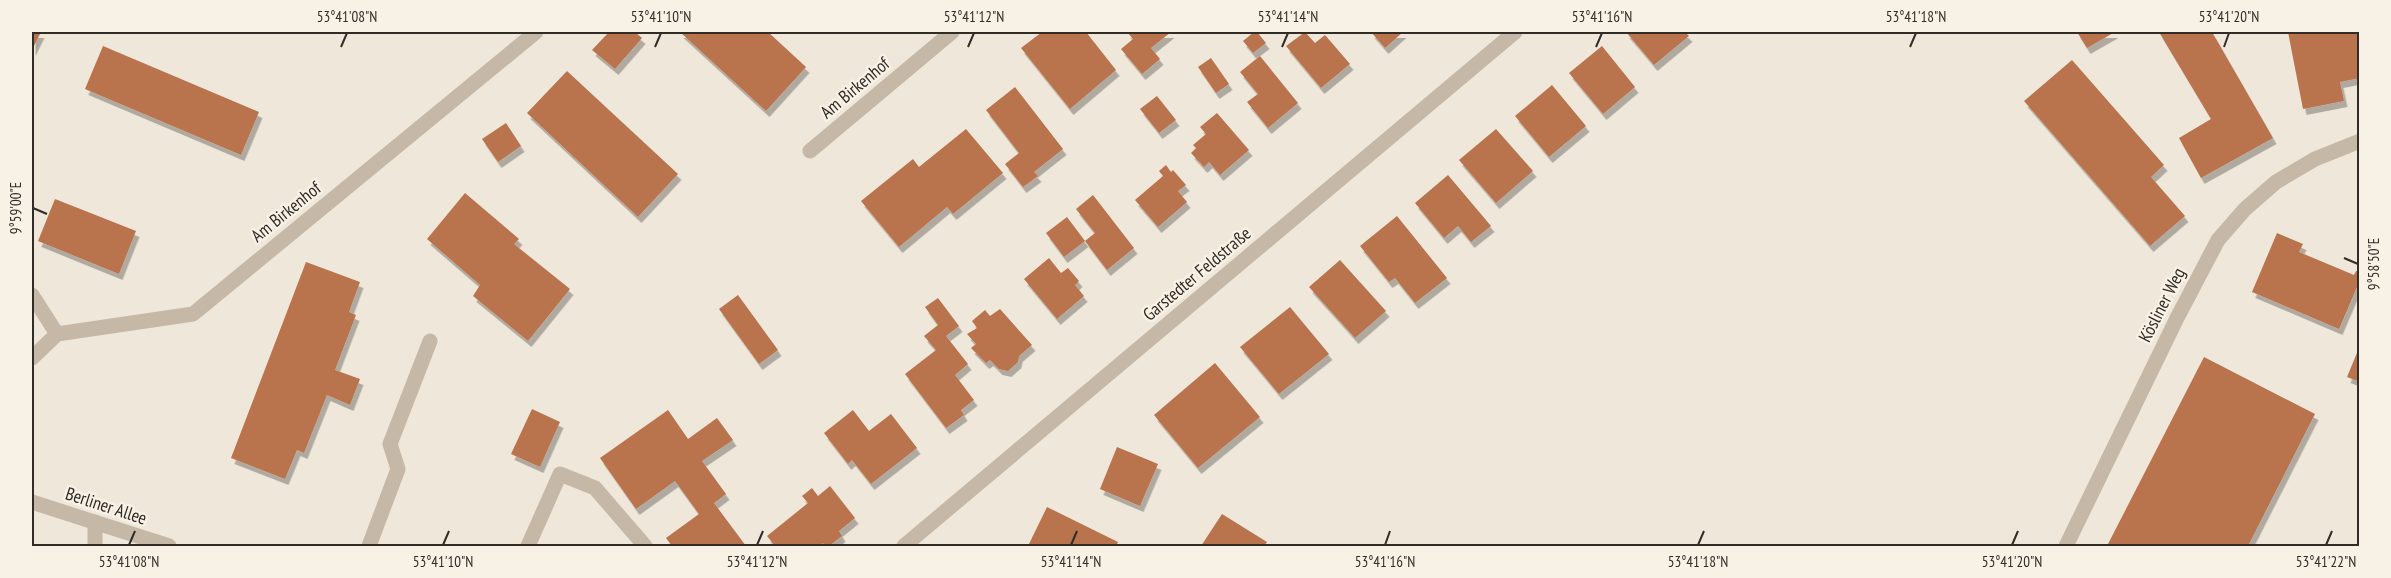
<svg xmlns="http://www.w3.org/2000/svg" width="2391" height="578" font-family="'PT Sans Narrow',sans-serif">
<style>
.building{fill:#b9734d;filter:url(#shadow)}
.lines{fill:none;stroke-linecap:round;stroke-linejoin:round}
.minor{stroke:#c5b8a7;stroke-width:15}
.ticks{fill:none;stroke:#322c27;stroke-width:2}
.labels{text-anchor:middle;stroke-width:5;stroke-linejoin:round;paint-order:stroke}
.street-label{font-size:18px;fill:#322c27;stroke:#f7f1e6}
.neatline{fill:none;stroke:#322c27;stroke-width:2}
.ticks-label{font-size:15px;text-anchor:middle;fill:#322c27}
</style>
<defs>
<filter id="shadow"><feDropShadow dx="3.5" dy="6" stdDeviation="0" flood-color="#0004"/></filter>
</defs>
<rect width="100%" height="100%" fill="#eee7da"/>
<g class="building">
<path d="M 32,32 L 41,32 L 32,50 Z"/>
<path d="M 609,32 L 635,32 L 642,38 L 615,69 L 592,50 Z"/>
<path d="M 680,32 L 768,32 L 806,67 L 766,111 Z"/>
<path d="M 1042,32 L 1086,32 L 1116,70 L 1070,109 L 1021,48 Z"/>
<path d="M 1127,32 L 1171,32 L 1151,48 L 1160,59 L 1142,74 L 1121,49 L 1133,39 Z"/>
<path d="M 1254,32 L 1257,32 L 1266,43 L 1253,53 L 1243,41 Z"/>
<path d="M 1305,32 L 1315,43 L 1325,35 L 1350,64 L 1321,88 L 1286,46 Z"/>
<path d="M 1371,32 L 1403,32 L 1385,48 Z"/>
<path d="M 1626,32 L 1685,32 L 1689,36 L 1654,65 Z"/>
<path d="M 2077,32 L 2115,32 L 2087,48 Z"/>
<path d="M 2159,32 L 2212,32 L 2273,138 L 2201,178 L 2179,138 L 2211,119 Z"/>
<path d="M 2288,32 L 2360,32 L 2360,78 L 2340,82 L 2344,101 L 2303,109 Z"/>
<path d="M 103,46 L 259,112 L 241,155 L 85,89 Z"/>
<path d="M 1602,46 L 1635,87 L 1603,114 L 1569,73 Z"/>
<path d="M 1260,56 L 1298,103 L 1268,128 L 1247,102 L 1258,94 L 1240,72 Z"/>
<path d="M 1211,58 L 1229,84 L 1216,93 L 1198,67 Z"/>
<path d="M 2072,60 L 2164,165 L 2151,177 L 2185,216 L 2150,246 L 2024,101 Z"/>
<path d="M 567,71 L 678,174 L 638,217 L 527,113 Z"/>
<path d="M 1552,85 L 1586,126 L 1549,157 L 1515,116 Z"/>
<path d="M 1015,87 L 1063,149 L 1034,172 L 1038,176 L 1023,187 L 1005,164 L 1019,153 L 986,110 Z"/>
<path d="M 1157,96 L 1176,120 L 1159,133 L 1140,109 Z"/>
<path d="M 1217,113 L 1249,150 L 1220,175 L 1209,162 L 1204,167 L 1191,153 L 1196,148 L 1193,145 L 1206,134 L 1200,127 Z"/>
<path d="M 506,123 L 521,146 L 498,162 L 482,139 Z"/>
<path d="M 966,129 L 1003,173 L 953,214 L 947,207 L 899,247 L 861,201 L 913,159 L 919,167 Z"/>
<path d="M 1496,129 L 1533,171 L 1496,203 L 1459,160 Z"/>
<path d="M 1166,165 L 1171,172 L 1173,170 L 1186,185 L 1178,191 L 1187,202 L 1158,227 L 1135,200 L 1163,176 L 1159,171 Z"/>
<path d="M 1448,175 L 1491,226 L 1471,242 L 1458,226 L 1444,238 L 1415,203 Z"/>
<path d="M 465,193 L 519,239 L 514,244 L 570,289 L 528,341 L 473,296 L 480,285 L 427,239 Z"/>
<path d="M 1093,195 L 1134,248 L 1107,270 L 1085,241 L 1095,233 L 1076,209 Z"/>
<path d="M 55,199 L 136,231 L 119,274 L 38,241 Z"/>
<path d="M 1397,216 L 1447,278 L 1415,303 L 1395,278 L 1389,282 L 1360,246 Z"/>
<path d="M 1067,217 L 1085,241 L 1064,257 L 1046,233 Z"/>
<path d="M 2277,233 L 2303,244 L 2299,252 L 2354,275 L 2356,271 L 2360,272 L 2360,280 L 2339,329 L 2252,292 Z"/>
<path d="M 1049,258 L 1061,273 L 1068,268 L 1079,281 L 1075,285 L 1084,296 L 1057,319 L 1024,279 Z"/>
<path d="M 1340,260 L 1386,311 L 1355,338 L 1309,287 Z"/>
<path d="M 306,262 L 360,282 L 349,312 L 356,315 L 335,370 L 360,379 L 350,405 L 327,395 L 304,453 L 297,450 L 285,479 L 231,458 Z"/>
<path d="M 738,295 L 778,350 L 759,364 L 719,309 Z"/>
<path d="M 938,298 L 959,326 L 946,336 L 968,364 L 955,375 L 974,400 L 961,410 L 964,415 L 946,428 L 905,374 L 936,350 L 924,336 L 938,325 L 925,307 Z"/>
<path d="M 1290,307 L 1329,354 L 1279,394 L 1240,347 Z"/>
<path d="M 1000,309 L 1032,345 L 1019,356 L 1018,362 L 1008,371 L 999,369 L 990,360 L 986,363 L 971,348 L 976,344 L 967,334 L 977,328 L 972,321 L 985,310 L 990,316 Z"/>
<path d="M 2359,348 L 2360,348 L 2360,382 L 2347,377 Z"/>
<path d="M 2204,357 L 2315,414 L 2248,546 L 2107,546 Z"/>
<path d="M 1215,363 L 1260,417 L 1198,468 L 1154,415 Z"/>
<path d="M 532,409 L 560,422 L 540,467 L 511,454 Z"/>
<path d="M 668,410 L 688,439 L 717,418 L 733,440 L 702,461 L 726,494 L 714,503 L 746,546 L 672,546 L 666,538 L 699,514 L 675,481 L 636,509 L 600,458 Z"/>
<path d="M 853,410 L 869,431 L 891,414 L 917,448 L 871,484 L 852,460 L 848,464 L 824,433 Z"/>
<path d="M 1117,447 L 1158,464 L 1140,506 L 1100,489 Z"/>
<path d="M 830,486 L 855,518 L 839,531 L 842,536 L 829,546 L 825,546 L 823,543 L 819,546 L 775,546 L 767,536 L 808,503 L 802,496 L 812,488 L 818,496 Z"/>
<path d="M 1047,507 L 1118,542 L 1116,546 L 1035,546 L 1029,544 Z"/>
<path d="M 1222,514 L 1267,542 L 1264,546 L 1201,546 Z"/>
</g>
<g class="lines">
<g class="minor">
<path d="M 810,151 L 952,32"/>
<path d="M 32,295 L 57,334"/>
<path d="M 32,358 L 57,334 L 193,314 L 536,32"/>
<path d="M 32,502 L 169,546"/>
<path d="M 95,546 L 95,522"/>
<path d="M 369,546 L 398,469 L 390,444 L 430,341"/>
<path d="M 528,546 L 560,474 L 595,488 L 645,546"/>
<path d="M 904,546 L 1515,32"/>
<path d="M 2066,546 L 2177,318 L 2218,240 L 2245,209 L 2276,182 L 2315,159 L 2360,141"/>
</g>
</g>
<path class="ticks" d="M 341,47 L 347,33M 655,47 L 661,33M 968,47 L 974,33M 1282,47 L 1288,33M 1596,47 L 1602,33M 1910,47 L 1916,33M 2224,47 L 2229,33M 33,208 L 47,214M 2344,258 L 2358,264M 129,545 L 135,531M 443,545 L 449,531M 757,545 L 763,531M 1071,545 L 1077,531M 1385,545 L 1390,531M 1698,545 L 1704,531M 2012,545 L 2018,531M 2326,545 L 2332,531"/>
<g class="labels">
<g class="street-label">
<text transform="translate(855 88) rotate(-40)" y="6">Am Birkenhof</text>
<text transform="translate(286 212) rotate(-39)" y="6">Am Birkenhof</text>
<text transform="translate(1197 274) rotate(-40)" y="6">Garstedter Feldstraße</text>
<text transform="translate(2162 305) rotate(-63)" y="6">Kösliner Weg</text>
<text transform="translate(106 506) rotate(18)" y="6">Berliner Allee</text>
</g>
</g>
<rect width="2391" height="578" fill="none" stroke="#f7f1e6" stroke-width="66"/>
<rect x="33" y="33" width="2325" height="512" class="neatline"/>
<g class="ticks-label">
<text x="347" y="22">53°41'08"N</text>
<text x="661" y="22">53°41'10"N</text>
<text x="974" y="22">53°41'12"N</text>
<text x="1288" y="22">53°41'14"N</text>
<text x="1602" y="22">53°41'16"N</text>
<text x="1916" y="22">53°41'18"N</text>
<text x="2229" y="22">53°41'20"N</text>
<text transform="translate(16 208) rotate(-90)" y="5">9°59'00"E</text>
<text transform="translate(2374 264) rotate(-90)" y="5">9°58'50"E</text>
<text x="129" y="567">53°41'08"N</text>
<text x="443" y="567">53°41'10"N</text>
<text x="757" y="567">53°41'12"N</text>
<text x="1071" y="567">53°41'14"N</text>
<text x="1385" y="567">53°41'16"N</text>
<text x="1698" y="567">53°41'18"N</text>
<text x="2012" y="567">53°41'20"N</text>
<text x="2326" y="567">53°41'22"N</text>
</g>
</svg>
